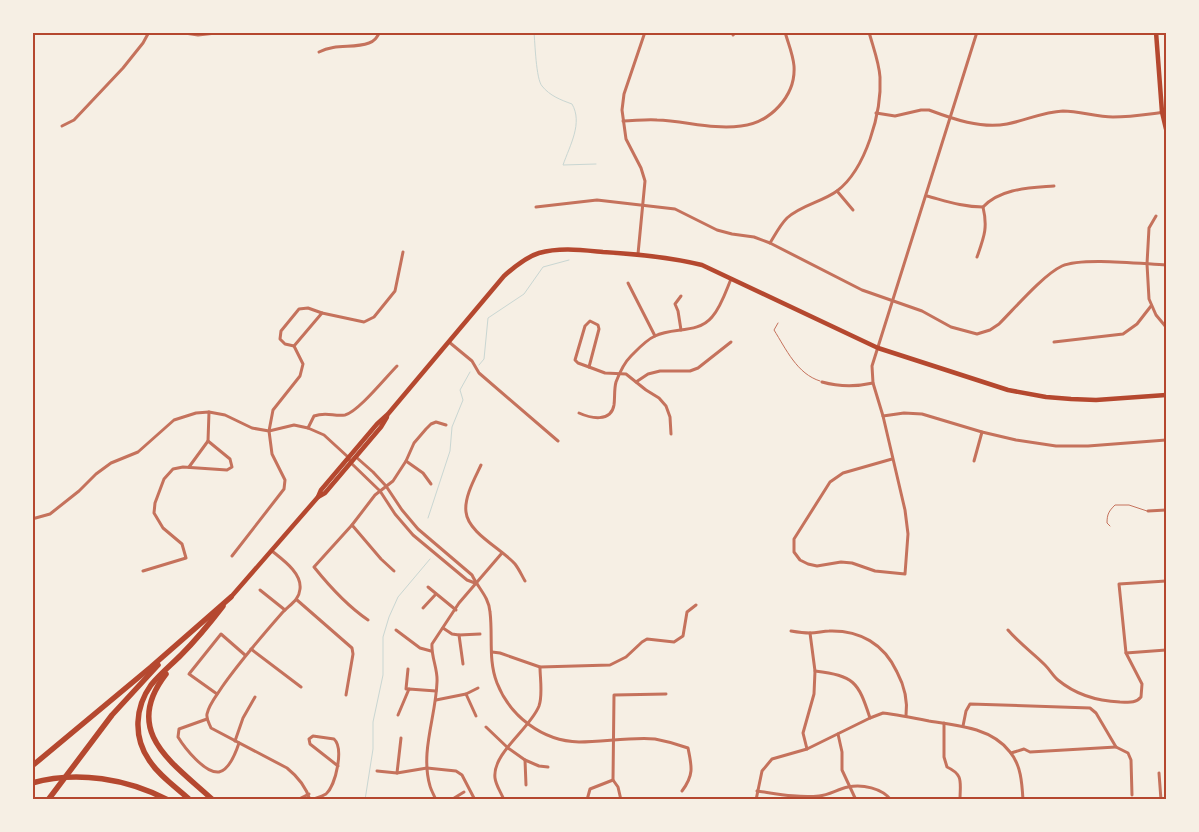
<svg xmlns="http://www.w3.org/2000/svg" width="1199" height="832" font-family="'Alegreya Sans',sans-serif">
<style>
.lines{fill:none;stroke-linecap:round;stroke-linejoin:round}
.stream{stroke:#c9d6d2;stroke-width:1}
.service{stroke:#c5725c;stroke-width:1}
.minor{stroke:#c5725c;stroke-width:3}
.secondary{stroke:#b5482f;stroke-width:4.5}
.motorway{stroke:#b5482f;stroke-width:5.5}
.neatline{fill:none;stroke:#b5482f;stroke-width:2}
</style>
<rect width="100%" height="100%" fill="#f6efe4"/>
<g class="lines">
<g class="stream">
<path d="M 534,32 C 535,43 536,79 542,86 C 550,96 561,100 572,104 C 583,123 570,145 563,165 L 596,164"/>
<path d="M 479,365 L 484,359 L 488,318 L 524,294 L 543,267 L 569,260"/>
<path d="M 428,518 L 450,451 L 452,427 L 463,400 L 460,390 L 470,372"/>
<path d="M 365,800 L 373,749 L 373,722 L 383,675 L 383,637 L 389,617 L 398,597 L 430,559"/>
</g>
<g class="service">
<path d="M 778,323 L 774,330 C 786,349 797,374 820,381"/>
<path d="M 1110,526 L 1107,523 C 1107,514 1109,511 1115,505 L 1129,505 L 1147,511"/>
</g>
<g class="minor">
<path d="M 178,32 L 198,35 L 225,32"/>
<path d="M 733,35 L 736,32"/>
<path d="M 319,52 C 336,43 353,49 369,43 C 375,41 377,37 380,32"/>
<path d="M 876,113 L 895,116 L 921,110 L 929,110 C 953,119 981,129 1007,124 C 1027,120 1043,112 1063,111 C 1080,111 1096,117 1113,117 C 1131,117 1149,114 1166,112"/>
<path d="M 623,121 C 634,121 646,119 657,120 C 685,121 714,130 741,126 C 770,123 796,96 794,66 C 793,54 788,43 785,32"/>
<path d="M 62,126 L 74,120 L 123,68 L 143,43 L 149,32"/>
<path d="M 837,191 L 853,210"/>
<path d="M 927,196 C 946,201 963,207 983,207 C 1001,188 1030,188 1054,186"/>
<path d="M 536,207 L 597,200 L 675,209 L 717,230 L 732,234 L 754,237 L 770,243 L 862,290 L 922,311 L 951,327 L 977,334 L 990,330 L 999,324 C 1015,308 1043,275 1062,266 C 1082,257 1143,264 1166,265"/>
<path d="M 1156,216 L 1149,228 L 1147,264 L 1149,299 L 1156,315 L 1166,327"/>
<path d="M 770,243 C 775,235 780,225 787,218 C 801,205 822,202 837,191 C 866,169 882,112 880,77 C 879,62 873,47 869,32"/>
<path d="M 638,254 L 645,181 L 641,168 L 626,139 L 622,110 L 624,94 L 645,32"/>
<path d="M 977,257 C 984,237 988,228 983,207"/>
<path d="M 628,283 L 655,336"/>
<path d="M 590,321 L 598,325 L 599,329 L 589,367 L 578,363 L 575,360 L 585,326 Z"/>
<path d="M 681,330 L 678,311 L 675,304 L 681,296"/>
<path d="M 449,342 L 472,361 L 479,373 L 558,441"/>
<path d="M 1054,342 L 1123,334 L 1137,324 L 1151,306"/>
<path d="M 294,346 L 285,344 L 280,339 L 281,331 L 299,309 L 308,308 L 322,313"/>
<path d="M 589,367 L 605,373 L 626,374 L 646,390 L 659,398 L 666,406 L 670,417 L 671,434"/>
<path d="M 636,382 L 648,374 L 660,371 L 690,371 L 698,368 L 731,342"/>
<path d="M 822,382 C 840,387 855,387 873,383"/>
<path d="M 579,413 C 590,418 611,423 614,405 C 615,398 614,389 616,382 C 619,374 625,362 631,356 C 638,349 646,340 655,336 C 673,327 698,334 712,317 C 721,307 726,291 731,279"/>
<path d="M 883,416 L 904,413 L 922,414 L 982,432 L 1016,440 L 1056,446 L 1088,446 L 1166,440"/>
<path d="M 308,428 L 314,416 C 327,411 334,417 345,415 C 358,412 386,377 397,366"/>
<path d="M 356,457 L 373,472 L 386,486 L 402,510 L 418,529 L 472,575 C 478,588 489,597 490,612 C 493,636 488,660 497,683 C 510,716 542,741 579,742 C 604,742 630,737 655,739 C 666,741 677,744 688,748 C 692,767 694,775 682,791"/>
<path d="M 892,459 L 843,473 L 830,482 L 794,539 L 794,552 L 800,560 L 808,564 L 817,566 L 841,562 L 852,563 L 875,571 L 905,574 L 908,534 L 905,510 L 883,416 L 873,383 L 872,366 L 977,32"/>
<path d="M 406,461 L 423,473 L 431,484"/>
<path d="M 974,461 L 982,432"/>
<path d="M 481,465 C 475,478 464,497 466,512 C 468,533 502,549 515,564 C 519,569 522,576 525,581"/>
<path d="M 189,467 L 208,441 L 209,412"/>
<path d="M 1148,511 L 1166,510"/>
<path d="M 32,519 L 50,514 L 79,491 L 96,474 L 111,463 L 138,452 L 174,420 L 196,413 L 209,412 L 225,415 L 252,428 L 269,431 L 294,425 L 308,428 L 324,435 L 348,457 L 351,463 L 380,491 L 395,514 L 413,535 L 467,580 L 475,583"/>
<path d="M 352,525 L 381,559 L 394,571"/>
<path d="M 272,551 C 283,560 302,573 300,589 C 299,601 289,605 282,613 C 261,637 240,661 222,687 C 217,695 209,704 207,714 C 206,719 209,723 211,728 L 287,768 C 297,776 306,787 310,800"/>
<path d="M 232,556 L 284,489 L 285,480 L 272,454 L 269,431 L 273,410 L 300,376 L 303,364 L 294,346 L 322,313 L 364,322 L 374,317 L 395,291 L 403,252"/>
<path d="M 143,571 L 186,558 L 182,544 L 163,528 L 154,513 L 155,503 L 164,479 L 173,469 L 183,467 L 227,470 L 232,467 L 230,459 L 208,441"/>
<path d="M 428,587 L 456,610"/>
<path d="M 260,590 L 285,610"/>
<path d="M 297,600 L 352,648 L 353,654 L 346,695"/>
<path d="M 423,608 L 436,594"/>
<path d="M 368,620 C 346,605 330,587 314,567 L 352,525 L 375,495 L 393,481 L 406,461 L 414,443 L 426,429 L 431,424 L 436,422 L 446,425"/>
<path d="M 443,628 L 452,634 L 459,635 L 463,664"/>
<path d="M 396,630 L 420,648 L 431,651"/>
<path d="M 1008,630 C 1020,644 1033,653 1045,665 C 1050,670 1053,676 1058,680 C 1076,695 1097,701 1120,702 C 1128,702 1135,704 1141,697 L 1142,684 L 1126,653 L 1119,584 L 1166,581"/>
<path d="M 791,631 C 797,632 804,633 810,633 C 817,633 823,631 829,631 C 860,630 884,644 897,672 C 905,687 908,700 906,716"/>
<path d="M 459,635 L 480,634"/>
<path d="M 251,649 L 301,687"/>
<path d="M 492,652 L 500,653 L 540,667 L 610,665 L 626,657 L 642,642 L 647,639 L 674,642 L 683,636 L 687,612 L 696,605"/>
<path d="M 1126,653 L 1166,650"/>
<path d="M 408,669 L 406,689 L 409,689"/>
<path d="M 815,671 C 854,676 858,681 870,718"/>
<path d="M 217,694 L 189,674 L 221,634 L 245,655"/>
<path d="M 466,694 L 478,688"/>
<path d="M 436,700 L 466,694 L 476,716"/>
<path d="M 398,715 L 409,689 L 436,691"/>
<path d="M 207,719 L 179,729 L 178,737 C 184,747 205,774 219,772 C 229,770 236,752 239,743"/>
<path d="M 944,723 L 944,757 L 947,767 C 964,775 960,782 960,800"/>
<path d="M 963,726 L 966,711 L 970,704 L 1090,708 L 1096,713 L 1116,747 L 1128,753 L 1131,760 L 1132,795"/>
<path d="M 486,727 L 508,748 L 525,760 L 526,785"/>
<path d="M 838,734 L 842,752 L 842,770 L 856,800"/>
<path d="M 235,741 L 243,718 L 255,697"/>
<path d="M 807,749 L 803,733 L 814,694 L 815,671 L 810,633"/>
<path d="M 1011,753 L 1024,749 L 1030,752 L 1116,747"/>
<path d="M 525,760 L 539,766 L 548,767"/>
<path d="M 377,771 L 397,773 L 427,768 L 456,771 L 462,775 L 475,800"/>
<path d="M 397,773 L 401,738"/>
<path d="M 1159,773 L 1161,800"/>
<path d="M 757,791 C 778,794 798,798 819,796 C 829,795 838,789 848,787 C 862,784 882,788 891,800"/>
<path d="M 1072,799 L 1072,800"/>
<path d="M 297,800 L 309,794"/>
<path d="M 311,800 C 316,798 321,797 326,794 C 336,785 344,748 334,739 L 313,736 L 309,739 L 310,744 L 338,766"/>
<path d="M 436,800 C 434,795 431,790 430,786 C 420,752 436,716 437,682 C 438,669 431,657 432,644 L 459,603 L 502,553"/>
<path d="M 451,800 L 464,792"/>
<path d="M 504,800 C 501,792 496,786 495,778 C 492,753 530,729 539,706 C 543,695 540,678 540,667"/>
<path d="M 587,800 L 590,789 L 613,780"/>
<path d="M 621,800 L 618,787 L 613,780 L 614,695 L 666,694"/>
<path d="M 756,800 L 762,771 L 772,759 L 807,749 L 870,718 L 883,713 C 899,715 914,718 929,721 C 957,725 992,728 1010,752 C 1021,765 1022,783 1023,800"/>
</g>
<g class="secondary">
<path d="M 1156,32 L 1162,112 L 1166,129"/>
<path d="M 318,497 L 325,493 L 381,427 L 387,417"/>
<path d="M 231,597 L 318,497 L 321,490 L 377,424 L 388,414 L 504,276 C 514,267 526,257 539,253 C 560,247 582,250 603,252 C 637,254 669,257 702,265 L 878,348 L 1008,390 L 1046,397 L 1071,399 L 1096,400 L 1166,395"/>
</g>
<g class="motorway">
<path d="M 166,674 C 121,732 173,763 213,800"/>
<path d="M 32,766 L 151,667 L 231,597"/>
<path d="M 32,783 C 77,770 128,779 168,800"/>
<path d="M 48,800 L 112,715 L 158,665"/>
<path d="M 190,800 C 176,787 159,776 149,760 C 133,737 135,707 151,685 C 160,674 171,665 181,655 C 196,640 210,623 223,606"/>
</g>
</g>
<rect width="1199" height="832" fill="none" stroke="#f6efe4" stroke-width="68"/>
<rect x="34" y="34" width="1131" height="764" class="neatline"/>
</svg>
